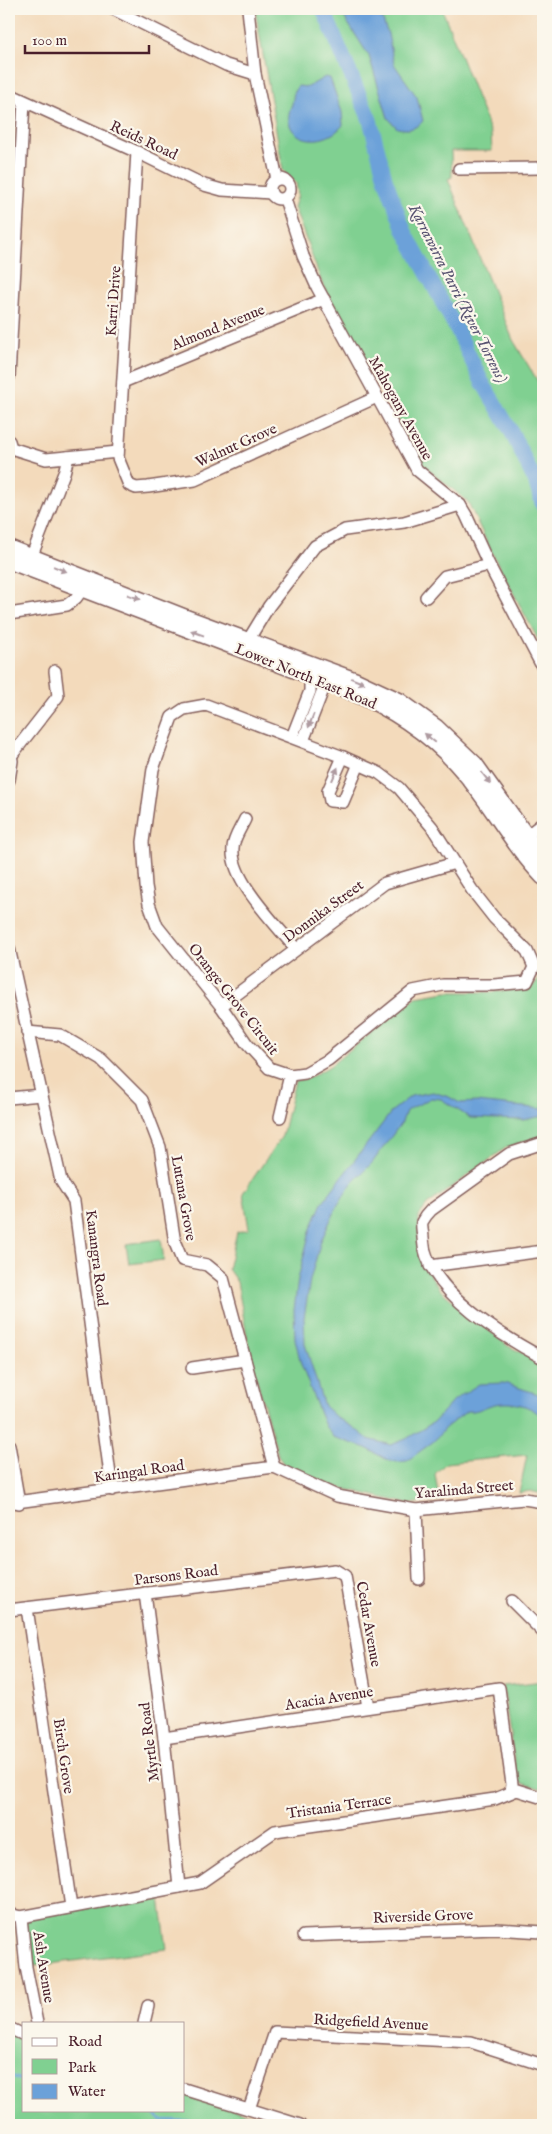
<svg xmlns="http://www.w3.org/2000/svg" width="552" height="2134" font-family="'IM FELL English',serif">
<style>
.green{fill:#80d091;stroke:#65785e}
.water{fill:#6ca1d9;stroke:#5b6082}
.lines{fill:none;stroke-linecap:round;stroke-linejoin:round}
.stream{stroke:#6ca1d9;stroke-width:2.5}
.river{stroke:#6ca1d9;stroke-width:15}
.minor-casing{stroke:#85605d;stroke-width:14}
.major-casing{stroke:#85605d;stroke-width:18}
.minor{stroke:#fff;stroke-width:11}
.major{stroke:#fff;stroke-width:15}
.oneway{fill:#ae9aa0}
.labels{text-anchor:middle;stroke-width:4.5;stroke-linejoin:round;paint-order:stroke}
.street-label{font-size:15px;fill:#4a1f2b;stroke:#fbf7ec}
.water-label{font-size:16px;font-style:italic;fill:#585371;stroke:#fbf7ec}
</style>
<rect width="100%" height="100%" fill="#fbf7ec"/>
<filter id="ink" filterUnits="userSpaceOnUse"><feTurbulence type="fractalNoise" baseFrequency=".02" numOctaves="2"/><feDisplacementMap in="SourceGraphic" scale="10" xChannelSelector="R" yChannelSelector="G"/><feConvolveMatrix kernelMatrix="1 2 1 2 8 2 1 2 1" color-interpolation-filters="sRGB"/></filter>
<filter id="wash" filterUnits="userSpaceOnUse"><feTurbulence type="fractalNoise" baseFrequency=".0096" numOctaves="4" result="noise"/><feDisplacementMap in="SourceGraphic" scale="20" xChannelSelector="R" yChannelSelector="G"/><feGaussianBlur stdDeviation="1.12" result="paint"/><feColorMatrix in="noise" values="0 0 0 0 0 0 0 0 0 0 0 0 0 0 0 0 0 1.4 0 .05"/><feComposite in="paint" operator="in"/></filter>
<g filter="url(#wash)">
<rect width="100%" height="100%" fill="#f3dabb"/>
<g class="green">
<path d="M 255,9 L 442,9 L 491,133 L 492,151 L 451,151 L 452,177 L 448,179 L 513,340 L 543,390 L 543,649 L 491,551 L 468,502 L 422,464 L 322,283 L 294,207 L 298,195 L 296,183 L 289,178 L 283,170 Z"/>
<path d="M 543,967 L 543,1136 L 507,1147 L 427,1205 L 419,1216 L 418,1247 L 426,1268 L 440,1290 L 508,1346 L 543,1363 L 543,1494 L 530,1491 L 519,1493 L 527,1455 L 446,1463 L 435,1474 L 439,1500 L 409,1504 L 333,1486 L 284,1465 L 278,1455 L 252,1363 L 237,1282 L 228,1269 L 237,1232 L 249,1229 L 243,1193 L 282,1136 L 295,1081 L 309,1078 L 330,1066 L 416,997 L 446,992 L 493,992 L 530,988 L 538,981 Z"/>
<path d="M 161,1239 L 164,1260 L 129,1264 L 126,1244 Z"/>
<path d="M 543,1681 L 543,1789 L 517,1782 L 503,1686 Z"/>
<path d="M 159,1891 L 167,1949 L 26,1967 L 21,1917 Z"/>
<path d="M 9,2033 L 24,2039 L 24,2110 L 184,2110 L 184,2094 L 282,2125 L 9,2125 Z"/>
</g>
<g class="water">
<path d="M 339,9 L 374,9 L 382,18 L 388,34 L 394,64 L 417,97 L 423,121 C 414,130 409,130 397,128 L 388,118 L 369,56 Z"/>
<path d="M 325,77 L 330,78 L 342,112 L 343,125 C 322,151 276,140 292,104 C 294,98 292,92 298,86 L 308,87 Z"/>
<path d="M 433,1092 L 449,1097 L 460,1103 L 477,1102 L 543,1109 L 543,1116 L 523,1120 L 470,1118 L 441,1099 L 431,1098 L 406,1111 L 402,1122 L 372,1163 L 352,1183 L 337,1206 L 321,1241 L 310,1280 L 304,1318 L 305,1344 L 324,1406 L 337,1418 L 353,1427 L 368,1439 L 391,1445 L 406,1439 L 434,1422 L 454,1400 L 479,1384 L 504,1383 L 538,1394 L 543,1398 L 543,1418 C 531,1404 508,1400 491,1405 C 482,1408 477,1412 467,1411 L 445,1428 L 434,1441 L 407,1461 L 397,1462 L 386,1459 L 366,1448 L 333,1437 L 325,1426 L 320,1414 L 301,1364 L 295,1339 L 294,1310 L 298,1279 L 310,1231 L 322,1203 L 392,1111 L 411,1096 Z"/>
</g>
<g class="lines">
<g class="stream">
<path d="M 9,2075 L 24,2081"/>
<path d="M 148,2110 L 161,2120 L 192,2121 L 205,2125"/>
</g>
<path class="river" d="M 323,9 L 370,120 L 385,178 L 404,230 L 458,332 L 481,380 L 511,431 L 535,481 L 543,506"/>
</g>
</g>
<g filter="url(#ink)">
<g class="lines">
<defs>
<g id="minor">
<path d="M 113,9 L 226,65 L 255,74"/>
<path d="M 248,9 L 255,74 L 277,179"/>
<path d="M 9,94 L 137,152 L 204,185 L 222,190 L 271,193"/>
<path d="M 137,152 L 118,458 L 129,485 L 136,488 L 148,487 L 195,480 L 377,397"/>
<path d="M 459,169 L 543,168"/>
<circle cx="280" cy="189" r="10"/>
<path d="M 285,199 L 303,256 L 317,287 L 417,470 L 460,505 L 466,515 L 489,565 L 543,668"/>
<path d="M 9,377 L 24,102"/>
<path d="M 123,382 L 324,299"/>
<path d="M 9,441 L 11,448 L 46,459 L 118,452"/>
<path d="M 29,563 L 64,473 L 68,457"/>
<path d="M 426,597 L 445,576 L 489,565"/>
<path d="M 9,614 L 67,605 L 76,598 L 86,584"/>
<path d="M 244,647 L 269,606 L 315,546 L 345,530 L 404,522 L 460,505"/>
<path d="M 206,705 L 343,757 L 379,773 L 399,788 L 432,827 L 472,890 L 494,918 L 527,951 L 534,967 L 527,982 L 494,985 L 443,985 L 413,991 L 328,1060 L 305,1073 L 290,1075 L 269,1068 L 247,1044 L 221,1006 L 157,926 L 149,904 L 146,886 L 143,842 L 153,769 L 172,717 L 184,709 Z"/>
<path d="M 292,737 L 310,691 L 310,676"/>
<path d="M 303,741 L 326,682 L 324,676"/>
<path d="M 9,743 L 12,761 L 9,780"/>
<path d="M 11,756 L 58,696 L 55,671"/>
<path d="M 343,757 L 328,791 L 330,801 L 343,802 L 359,764"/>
<path d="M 245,819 C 241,828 233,839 233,848 C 230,880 277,925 296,949"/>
<path d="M 521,840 L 543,823"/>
<path d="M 9,948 L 61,1181 L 74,1201 L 112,1490"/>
<path d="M 221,1006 L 385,883 L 455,863"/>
<path d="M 27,1032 L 60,1035 L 101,1059 L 142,1100 L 160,1147 L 175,1243 L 182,1260 L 207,1265 L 223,1278 L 274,1467"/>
<path d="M 9,1098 L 41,1095"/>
<path d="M 280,1117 L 290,1075"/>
<path d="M 543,1143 L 509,1154 L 431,1210 C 428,1213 424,1218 422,1222 C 421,1227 423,1233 423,1238 C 425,1290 502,1336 543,1358"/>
<path d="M 430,1266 L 543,1251"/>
<path d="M 192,1368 L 245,1360"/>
<path d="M 9,1445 L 19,1503"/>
<path d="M 274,1467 L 337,1496 L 416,1510 L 524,1499 L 543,1502"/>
<path d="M 9,1503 L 274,1467"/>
<path d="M 416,1510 L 419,1579"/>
<path d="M 145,1593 L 164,1738 L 179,1887"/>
<path d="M 512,1601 L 543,1632"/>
<path d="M 27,1608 L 71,1907"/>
<path d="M 9,1610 L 335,1570 L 345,1576 L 368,1707"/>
<path d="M 164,1738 L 499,1688 L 512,1784 L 511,1792"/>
<path d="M 9,1914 L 21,1917 L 200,1883 L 275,1831 L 495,1799 L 517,1790 L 543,1798"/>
<path d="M 21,1917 L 26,1967 L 37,2023"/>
<path d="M 303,1936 L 496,1929 L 543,1932"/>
<path d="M 144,2023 L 148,2006"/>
<path d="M 9,2028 L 24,2035"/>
<path d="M 184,2089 L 300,2125"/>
<path d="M 249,2109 L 275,2032 L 471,2042 L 543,2065"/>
</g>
<g id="major">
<path d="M 9,548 L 187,618 L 355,680 L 400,701 L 436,727 L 475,764 L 543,859"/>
<path d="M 9,561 L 347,690 C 394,709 435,737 467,776 C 494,809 514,847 543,877"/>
</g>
</defs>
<use href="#minor" class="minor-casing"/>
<use href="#major" class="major-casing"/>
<use href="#minor" class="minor"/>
<use href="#major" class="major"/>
</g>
<defs><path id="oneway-solid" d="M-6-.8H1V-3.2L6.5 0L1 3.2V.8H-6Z" transform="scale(1.25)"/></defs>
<g class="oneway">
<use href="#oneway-solid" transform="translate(60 569) rotate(22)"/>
<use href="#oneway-solid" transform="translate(134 597) rotate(19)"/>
<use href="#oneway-solid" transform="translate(197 633) rotate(-160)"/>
<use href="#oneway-solid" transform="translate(358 681) rotate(22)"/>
<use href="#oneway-solid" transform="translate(311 721) rotate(111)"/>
<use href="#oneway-solid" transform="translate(430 738) rotate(-140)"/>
<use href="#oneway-solid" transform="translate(335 774) rotate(-66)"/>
<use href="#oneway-solid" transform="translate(486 778) rotate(52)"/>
</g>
</g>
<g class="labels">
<g class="street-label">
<text transform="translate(144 140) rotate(25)" y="5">Reids Road</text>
<text transform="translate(113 301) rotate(-86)" y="5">Karri Drive</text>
<text transform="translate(218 327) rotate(-22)" y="5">Almond Avenue</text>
<text transform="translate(401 408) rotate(61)" y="5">Mahogany Avenue</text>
<text transform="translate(236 445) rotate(-24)" y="5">Walnut Grove</text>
<text transform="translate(306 676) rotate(22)" y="5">Lower North East Road</text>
<text transform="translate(323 911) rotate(-36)" y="5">Donnika Street</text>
<text transform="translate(234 999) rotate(52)" y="5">Orange Grove Circuit</text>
<text transform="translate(184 1198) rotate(80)" y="5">Lutana Grove</text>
<text transform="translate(97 1258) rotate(83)" y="5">Kanangra Road</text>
<text transform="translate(139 1471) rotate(-8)" y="5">Karingal Road</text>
<text transform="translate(464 1489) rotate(-5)" y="5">Yaralinda Street</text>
<text transform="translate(176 1575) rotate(-7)" y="5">Parsons Road</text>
<text transform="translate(369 1624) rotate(80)" y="5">Cedar Avenue</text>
<text transform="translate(329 1698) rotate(-9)" y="5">Acacia Avenue</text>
<text transform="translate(149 1742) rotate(-97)" y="5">Myrtle Road</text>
<text transform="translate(64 1756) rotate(82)" y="5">Birch Grove</text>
<text transform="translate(339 1806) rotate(-8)" y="5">Tristania Terrace</text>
<text transform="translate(423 1916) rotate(-2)" y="5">Riverside Grove</text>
<text transform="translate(44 1967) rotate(81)" y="5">Ash Avenue</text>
<text transform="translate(371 2022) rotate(3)" y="5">Ridgefield Avenue</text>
</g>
<g class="water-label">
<text transform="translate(459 293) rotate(63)" y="6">Karrawirra Parri (River Torrens)</text>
</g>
</g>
<rect width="552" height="2134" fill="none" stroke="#fbf7ec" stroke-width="30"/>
<rect x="22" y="2022" width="162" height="90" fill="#fbf7ec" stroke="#b4a19f"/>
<rect x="32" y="2038" width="25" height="8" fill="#ffffff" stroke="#b4a19f"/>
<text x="68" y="2046" font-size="15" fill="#4a1f2b">Road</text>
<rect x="32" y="2059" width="25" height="15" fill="#80d091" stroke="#b4a19f"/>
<text x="68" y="2072" font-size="15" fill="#4a1f2b">Park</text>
<rect x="32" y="2084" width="25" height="15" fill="#6ca1d9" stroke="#b4a19f"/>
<text x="68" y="2096" font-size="15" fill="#4a1f2b">Water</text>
<path d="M25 45v8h124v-8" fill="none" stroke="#4a1f2b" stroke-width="2.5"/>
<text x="32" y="45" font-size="15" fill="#4a1f2b" stroke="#fbf7ec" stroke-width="4" paint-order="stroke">100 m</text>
</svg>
